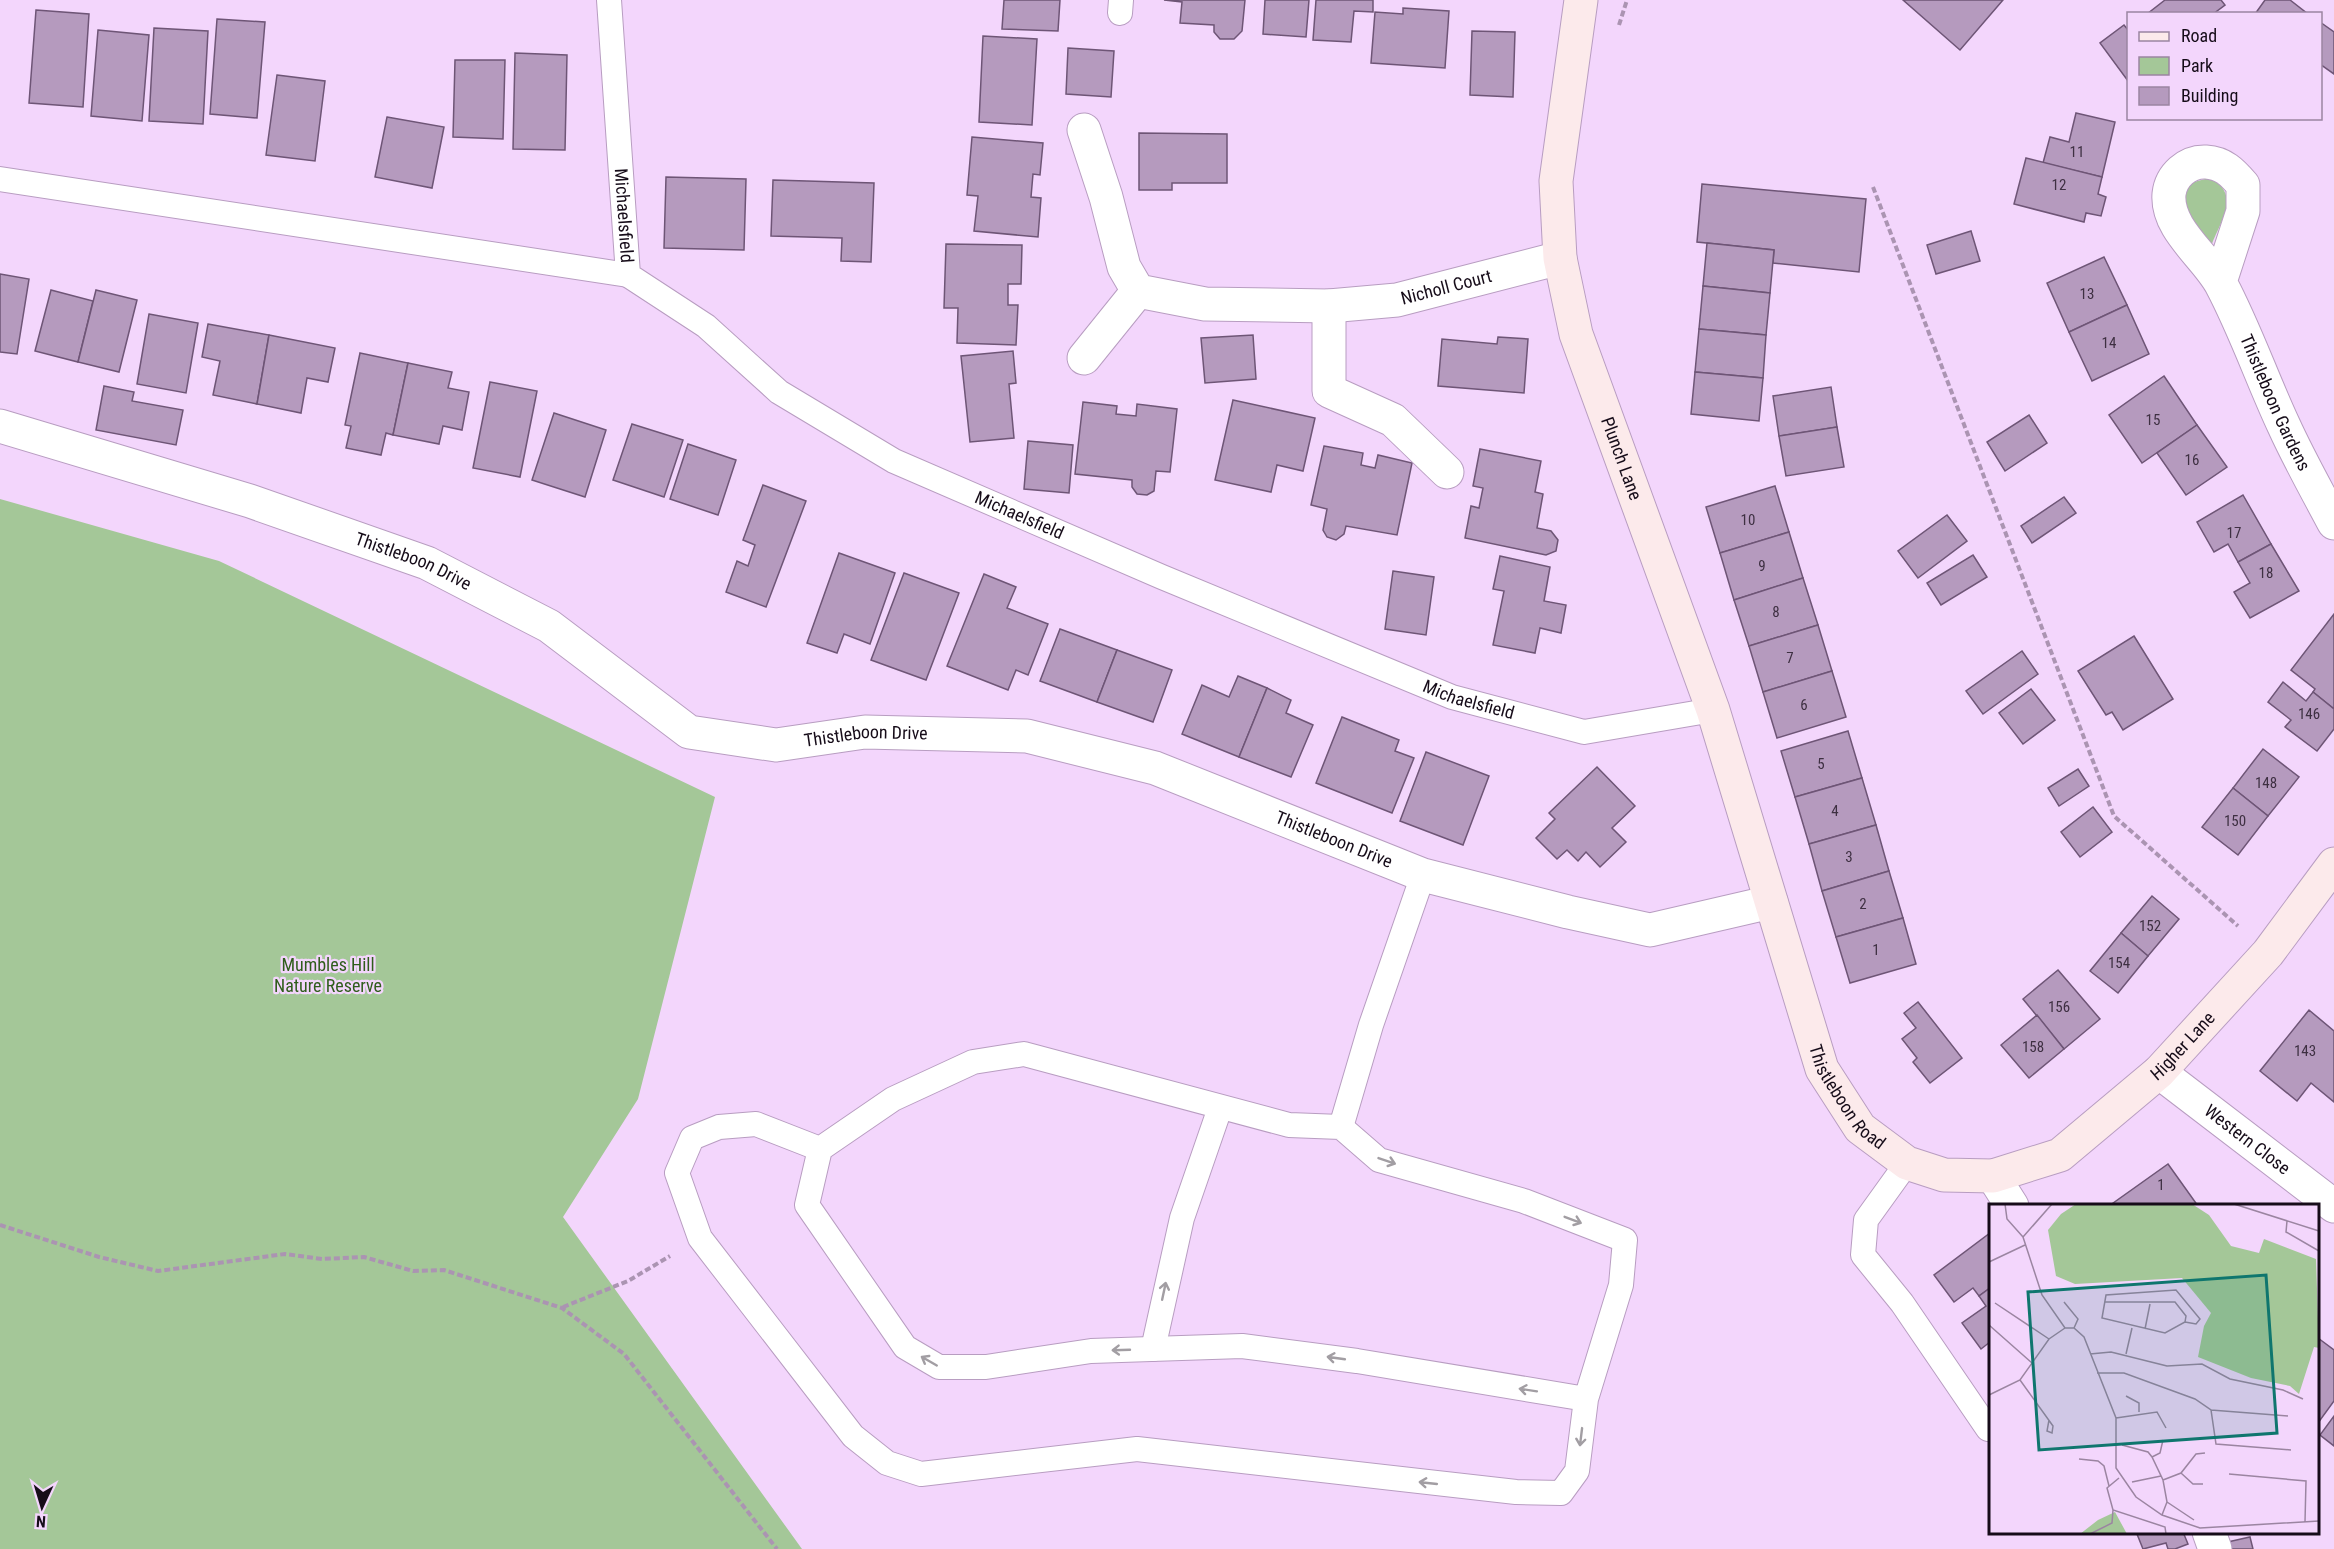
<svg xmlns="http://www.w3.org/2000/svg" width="2334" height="1549" font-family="'Roboto Condensed',sans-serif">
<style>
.green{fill:#a4c798}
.building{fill:#b59abe;stroke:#6e5576;stroke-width:1.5}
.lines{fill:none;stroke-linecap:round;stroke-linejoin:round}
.lane-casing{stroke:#b89dc1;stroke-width:26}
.street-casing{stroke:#b89dc1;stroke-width:35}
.secondary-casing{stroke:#b89dc1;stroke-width:35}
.path{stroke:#ab94b2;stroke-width:4;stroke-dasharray:6 3;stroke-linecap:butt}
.lane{stroke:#fff;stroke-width:24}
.street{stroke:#fff;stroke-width:33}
.secondary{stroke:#fceaeb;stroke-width:33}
.oneway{stroke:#a29ea3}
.labels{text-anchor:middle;stroke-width:4.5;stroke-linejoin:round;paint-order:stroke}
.number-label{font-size:15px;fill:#3e3042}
.street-label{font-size:18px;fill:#160c19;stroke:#f3d6fc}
.park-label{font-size:18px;fill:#2f5d1b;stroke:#f3d6fc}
.inset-road{fill:none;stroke:#9b85a1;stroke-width:1.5}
.view{fill:#0f766e;fill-opacity:0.15;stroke:#0f766e;stroke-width:3}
.inset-edge{fill:none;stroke:#160c19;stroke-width:3}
</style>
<rect width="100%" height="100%" fill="#f3d6fc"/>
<g class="green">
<path d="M 2209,178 C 2241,193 2222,219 2212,244 C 2196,224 2175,210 2190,183 Z"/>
<path d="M 0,499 L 219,561 L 715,797 L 638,1099 L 563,1217 L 802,1549 L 0,1549 Z"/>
</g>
<g class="building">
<path d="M 1004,0 L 1060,0 L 1058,31 L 1002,29 Z"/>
<path d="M 1164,0 L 1245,0 L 1242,31 L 1234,39 L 1220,39 L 1214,32 L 1214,25 L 1180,23 L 1182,2 Z"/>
<path d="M 1265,0 L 1309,0 L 1306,37 L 1263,34 Z"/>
<path d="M 1316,0 L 1373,0 L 1373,12 L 1354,11 L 1351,42 L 1313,40 Z"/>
<path d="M 1903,0 L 2003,0 L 1960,50 Z"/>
<path d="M 2165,0 L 2221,0 L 2225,5 L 2213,14 L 2147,14 Z"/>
<path d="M 2265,0 L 2290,0 L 2308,14 L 2255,14 Z"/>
<path d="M 1403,8 L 1449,11 L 1445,68 L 1371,63 L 1375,12 L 1403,14 Z"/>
<path d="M 36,10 L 89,14 L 83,107 L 29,103 Z"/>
<path d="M 217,19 L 265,22 L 257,118 L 210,114 Z"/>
<path d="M 2320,22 L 2334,32 L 2334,74 L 2320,64 Z"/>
<path d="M 2124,25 L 2128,30 L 2128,81 L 2100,43 Z"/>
<path d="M 154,28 L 208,31 L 203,124 L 149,121 Z"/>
<path d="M 98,30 L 149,35 L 142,121 L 91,116 Z"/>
<path d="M 1472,31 L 1515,32 L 1513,97 L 1470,95 Z"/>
<path d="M 983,36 L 1037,39 L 1032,125 L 979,122 Z"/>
<path d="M 1068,48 L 1114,51 L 1111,97 L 1066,94 Z"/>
<path d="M 515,53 L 567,55 L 565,150 L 513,149 Z"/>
<path d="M 455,60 L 505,60 L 503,139 L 453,137 Z"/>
<path d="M 277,75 L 325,81 L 315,161 L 266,155 Z"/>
<path d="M 2076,113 L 2115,122 L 2102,177 L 2043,163 L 2050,137 L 2069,142 Z"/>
<path d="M 387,117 L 444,127 L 432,188 L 375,177 Z"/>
<path d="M 1139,133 L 1227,134 L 1227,183 L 1172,183 L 1172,190 L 1139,190 Z"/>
<path d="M 972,137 L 1043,143 L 1040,175 L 1033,174 L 1031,197 L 1041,198 L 1038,237 L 974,231 L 978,196 L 967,195 Z"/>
<path d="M 2026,158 L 2102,177 L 2098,194 L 2106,197 L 2101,216 L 2086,213 L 2084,222 L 2014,204 Z"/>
<path d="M 666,177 L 746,179 L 744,250 L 664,248 Z"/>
<path d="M 773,180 L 874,183 L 871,262 L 841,261 L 842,238 L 771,236 Z"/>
<path d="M 1702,184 L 1866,199 L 1859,272 L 1773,263 L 1774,250 L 1697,242 Z"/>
<path d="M 1971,231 L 1980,261 L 1936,274 L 1927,245 Z"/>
<path d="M 1707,243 L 1774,250 L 1770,293 L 1703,286 Z"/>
<path d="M 946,244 L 1022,245 L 1021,284 L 1008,284 L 1008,305 L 1018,305 L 1016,345 L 957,343 L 958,308 L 944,308 Z"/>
<path d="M 2104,257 L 2127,305 L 2069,332 L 2047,283 Z"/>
<path d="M 0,274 L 29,279 L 17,354 L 0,352 Z"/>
<path d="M 1703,286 L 1770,293 L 1766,335 L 1699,329 Z"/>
<path d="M 51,290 L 93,301 L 78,362 L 35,351 Z"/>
<path d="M 96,290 L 137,300 L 119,372 L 78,362 Z"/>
<path d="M 2127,305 L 2149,354 L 2092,381 L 2069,332 Z"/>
<path d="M 149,314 L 198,323 L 186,393 L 137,384 Z"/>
<path d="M 208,324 L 269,335 L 257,404 L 213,395 L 220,361 L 202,357 Z"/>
<path d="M 1699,329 L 1766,335 L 1763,378 L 1695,372 Z"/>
<path d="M 269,335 L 335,348 L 328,382 L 307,378 L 301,413 L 257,404 Z"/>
<path d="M 1253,335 L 1256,379 L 1205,383 L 1201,338 Z"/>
<path d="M 1498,337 L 1528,339 L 1524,393 L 1438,386 L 1442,339 L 1497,344 Z"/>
<path d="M 1013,351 L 1016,383 L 1009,384 L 1014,438 L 970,442 L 961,356 Z"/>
<path d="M 360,353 L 408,363 L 393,435 L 386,433 L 381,455 L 346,448 L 351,426 L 345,425 Z"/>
<path d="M 408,363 L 452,372 L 448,388 L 469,392 L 462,430 L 443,426 L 439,444 L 393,435 Z"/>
<path d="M 1695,372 L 1763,378 L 1759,421 L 1691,414 Z"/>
<path d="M 2164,376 L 2197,425 L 2142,463 L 2109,415 Z"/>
<path d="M 490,382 L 537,391 L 520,477 L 473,468 Z"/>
<path d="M 104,386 L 134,392 L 132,401 L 183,410 L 176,445 L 96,430 Z"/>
<path d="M 1831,387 L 1837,427 L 1779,436 L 1773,396 Z"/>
<path d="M 1233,400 L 1315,418 L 1303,471 L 1277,465 L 1271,492 L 1215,480 Z"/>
<path d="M 1083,402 L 1117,406 L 1116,414 L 1136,416 L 1137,404 L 1177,409 L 1170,472 L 1156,471 L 1154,491 L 1147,495 L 1137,494 L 1132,487 L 1132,480 L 1075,474 Z"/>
<path d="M 554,413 L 606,430 L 585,497 L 532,480 Z"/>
<path d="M 2029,415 L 2047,443 L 2005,471 L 1987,442 Z"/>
<path d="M 632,424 L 683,440 L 664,497 L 613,480 Z"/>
<path d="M 2197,425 L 2227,467 L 2186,495 L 2157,453 Z"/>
<path d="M 1837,427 L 1844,467 L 1786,476 L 1779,436 Z"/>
<path d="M 1028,441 L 1073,445 L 1069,493 L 1024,489 Z"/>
<path d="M 688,444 L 736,460 L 718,515 L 670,499 Z"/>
<path d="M 1324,446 L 1363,453 L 1361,465 L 1375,468 L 1378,455 L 1412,463 L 1397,535 L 1346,526 L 1344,534 L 1336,540 L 1327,537 L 1323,530 L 1327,509 L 1311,505 Z"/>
<path d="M 1480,449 L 1541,461 L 1535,492 L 1543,494 L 1537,528 L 1551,531 L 1558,540 L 1556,551 L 1546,555 L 1465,538 L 1471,506 L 1479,508 L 1483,488 L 1473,486 Z"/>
<path d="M 763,485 L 806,501 L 766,607 L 726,592 L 737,561 L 748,566 L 755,545 L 743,540 Z"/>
<path d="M 1775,486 L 1789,532 L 1720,553 L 1706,507 Z"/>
<path d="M 2243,495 L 2271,544 L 2238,562 L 2228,544 L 2214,552 L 2197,522 Z"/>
<path d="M 2064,497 L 2076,513 L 2032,543 L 2021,526 Z"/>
<path d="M 1947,515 L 1967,541 L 1918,578 L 1898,551 Z"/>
<path d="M 1789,532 L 1803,578 L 1734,600 L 1720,553 Z"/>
<path d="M 2271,544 L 2299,591 L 2250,618 L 2234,592 L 2250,583 L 2238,562 Z"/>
<path d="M 839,553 L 895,573 L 870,644 L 844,634 L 837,653 L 807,643 Z"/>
<path d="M 1973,555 L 1987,577 L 1941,605 L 1927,583 Z"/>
<path d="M 1500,556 L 1550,567 L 1544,601 L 1566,605 L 1561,633 L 1540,628 L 1535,653 L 1493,645 L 1504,591 L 1493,589 Z"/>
<path d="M 1393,571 L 1434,577 L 1426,635 L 1385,629 Z"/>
<path d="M 904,573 L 959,593 L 926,680 L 871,660 Z"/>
<path d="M 984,574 L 1016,587 L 1007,608 L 1048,624 L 1028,675 L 1016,670 L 1008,690 L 947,666 Z"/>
<path d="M 1803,578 L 1818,625 L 1749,646 L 1734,600 Z"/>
<path d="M 2334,614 L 2334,709 L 2313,692 L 2315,689 L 2291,670 Z"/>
<path d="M 1818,625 L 1832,671 L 1763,692 L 1749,646 Z"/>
<path d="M 1060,629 L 1117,650 L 1097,702 L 1040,681 Z"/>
<path d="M 2134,636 L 2173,699 L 2123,730 L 2112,712 L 2106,715 L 2078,671 Z"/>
<path d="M 1117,650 L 1172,670 L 1153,722 L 1097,702 Z"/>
<path d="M 2022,651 L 2038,674 L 1983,714 L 1966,691 Z"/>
<path d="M 1832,671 L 1846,717 L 1777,738 L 1763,692 Z"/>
<path d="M 1238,676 L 1267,688 L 1239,757 L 1182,734 L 1202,685 L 1229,697 Z"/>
<path d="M 2283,682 L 2306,701 L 2313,692 L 2334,709 L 2334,729 L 2317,751 L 2285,727 L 2291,720 L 2268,702 Z"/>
<path d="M 1267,688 L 1291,700 L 1286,713 L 1313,725 L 1291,777 L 1239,757 Z"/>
<path d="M 2031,689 L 2055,720 L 2023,744 L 1999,713 Z"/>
<path d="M 1342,717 L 1399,740 L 1395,751 L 1414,758 L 1392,813 L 1316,783 Z"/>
<path d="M 1848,731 L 1862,778 L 1795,797 L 1781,751 Z"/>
<path d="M 2263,749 L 2299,777 L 2268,816 L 2233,788 Z"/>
<path d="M 1426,752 L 1489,776 L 1463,845 L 1400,821 Z"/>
<path d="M 1597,767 L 1635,806 L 1612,828 L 1626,842 L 1600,867 L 1586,852 L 1578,861 L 1567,850 L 1557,859 L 1536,838 L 1555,819 L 1549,813 Z"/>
<path d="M 2078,769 L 2089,786 L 2059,806 L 2048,788 Z"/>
<path d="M 1862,778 L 1876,825 L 1809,844 L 1795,797 Z"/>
<path d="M 2233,788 L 2268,816 L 2238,855 L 2202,827 Z"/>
<path d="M 2093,807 L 2112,832 L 2080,857 L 2061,832 Z"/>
<path d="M 1876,825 L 1889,871 L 1822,891 L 1809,844 Z"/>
<path d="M 1889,871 L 1903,918 L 1836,937 L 1822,891 Z"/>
<path d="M 2152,896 L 2179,919 L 2148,956 L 2121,933 Z"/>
<path d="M 1903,918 L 1916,964 L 1850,983 L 1836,937 Z"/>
<path d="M 2121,933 L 2148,956 L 2118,993 L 2090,971 Z"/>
<path d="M 2058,970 L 2100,1019 L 2064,1049 L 2023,999 Z"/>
<path d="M 1918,1002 L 1962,1058 L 1930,1083 L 1913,1062 L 1917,1058 L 1902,1039 L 1916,1028 L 1904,1013 Z"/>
<path d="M 2309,1010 L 2334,1031 L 2334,1102 L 2311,1083 L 2297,1101 L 2260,1071 Z"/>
<path d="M 2037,1015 L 2064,1049 L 2029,1078 L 2001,1045 Z"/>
<path d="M 2168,1164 L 2198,1206 L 2109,1206 Z"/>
<path d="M 1990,1233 L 1990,1288 L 1979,1296 L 1973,1288 L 1954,1302 L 1934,1275 Z"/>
<path d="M 1990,1288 L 1990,1342 L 1981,1349 L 1962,1323 L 1986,1306 L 1979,1296 Z"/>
<path d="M 2318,1338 L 2334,1350 L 2334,1401 L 2318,1423 Z"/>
<path d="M 2334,1416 L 2334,1446 L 2320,1435 Z"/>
<path d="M 2141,1532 L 2183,1532 L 2188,1544 L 2175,1549 L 2168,1549 L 2166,1543 L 2143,1549 L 2137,1534 Z"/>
<path d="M 2250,1537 L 2253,1549 L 2224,1549 L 2223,1543 Z"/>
</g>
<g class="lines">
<defs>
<g id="lane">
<path id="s1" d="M 609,0 L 628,275 L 706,326 L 779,392 L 894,461 L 1162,577 L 1452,697 L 1584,732 L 1713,710"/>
<path d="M 1120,13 L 1121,0"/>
<path d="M 0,179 L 628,275"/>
<path d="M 1341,1127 L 1371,1025 L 1423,875"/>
<path d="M 820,1149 L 756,1124 L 719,1127 L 692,1138 L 677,1173 L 700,1238 L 853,1436 L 887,1463 L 921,1474 L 1137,1449 L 1516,1492 L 1561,1493 L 1577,1471 L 1586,1399 L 1621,1285 L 1625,1240 L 1524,1201 L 1379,1160 L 1341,1127 L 1289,1125 L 1024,1054 L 973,1062 L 893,1099 L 820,1149 L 807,1205 L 905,1347 L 939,1367 L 986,1367 L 1091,1351 L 1242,1346 L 1357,1361 L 1586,1399"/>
<path d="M 1907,1163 L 1866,1220 L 1863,1255 L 1902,1303 L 1988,1429"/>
<path d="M 1153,1349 L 1182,1218 L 1220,1108"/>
</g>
<g id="street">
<path id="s2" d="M 1084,130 L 1106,197 L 1124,267 L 1138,291 L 1205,304 L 1329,306 L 1397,300 L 1560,258"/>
<path id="s3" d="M 2220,282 L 2243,211 L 2243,185 C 2232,172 2223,163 2206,162 C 2187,161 2171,176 2169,194 C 2166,229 2206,256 2221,284 C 2245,329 2262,379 2284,426 C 2299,459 2317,491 2334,523"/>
<path d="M 1329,306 L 1329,391 L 1393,420 L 1447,472"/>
<path d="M 1084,358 L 1138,291"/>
<path id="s4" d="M 0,426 L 250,501 L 427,563 L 549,626 L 689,732 L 776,745 L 865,732 L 1027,736 L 1155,768 L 1423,875 L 1568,912 L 1650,930 L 1771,902"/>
<path id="s5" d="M 2159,1072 L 2334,1206"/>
<path d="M 1993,1176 L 2012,1206"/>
<path d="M 2209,1532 L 2215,1549"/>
</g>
<g id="secondary">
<path id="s6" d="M 1581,0 L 1556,181 L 1560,258 L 1576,334 L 1713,710 L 1822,1069 L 1860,1128 L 1907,1163 L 1944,1175 L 1993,1176 L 2060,1155 L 2159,1072 L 2268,953 L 2334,864"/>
</g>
</defs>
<use href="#lane" class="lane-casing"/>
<use href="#street" class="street-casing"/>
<use href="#secondary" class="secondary-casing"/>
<g class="path">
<path d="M 1619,25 L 1627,0"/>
<path d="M 1873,187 L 2114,816 L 2238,926"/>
<path d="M 0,1225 L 99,1257 L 158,1271 L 285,1254 L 322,1259 L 364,1257 L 413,1271 L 444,1270 L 562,1308 L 624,1354 L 777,1549"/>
<path d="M 563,1307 L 628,1281 L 670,1256"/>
</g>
<use href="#lane" class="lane"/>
<use href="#street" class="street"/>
<use href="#secondary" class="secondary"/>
</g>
<defs><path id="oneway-shaft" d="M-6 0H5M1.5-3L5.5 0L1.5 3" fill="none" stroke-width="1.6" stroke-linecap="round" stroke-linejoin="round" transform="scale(1.5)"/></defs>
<g class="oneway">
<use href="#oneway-shaft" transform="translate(1387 1161) rotate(19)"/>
<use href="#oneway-shaft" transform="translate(1573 1220) rotate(21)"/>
<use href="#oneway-shaft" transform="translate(1164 1291) rotate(-78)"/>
<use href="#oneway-shaft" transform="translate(1121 1350) rotate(178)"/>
<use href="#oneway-shaft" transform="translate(1336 1358) rotate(-172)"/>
<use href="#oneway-shaft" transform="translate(929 1361) rotate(-150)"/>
<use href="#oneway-shaft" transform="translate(1528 1390) rotate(-171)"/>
<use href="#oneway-shaft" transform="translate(1581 1437) rotate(97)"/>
<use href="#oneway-shaft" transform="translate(1428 1483) rotate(-174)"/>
</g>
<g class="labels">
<g class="number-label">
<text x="2077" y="157">11</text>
<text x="2059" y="190">12</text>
<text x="2087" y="299">13</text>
<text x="2109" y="348">14</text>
<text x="2153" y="425">15</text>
<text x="2192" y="465">16</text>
<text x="1748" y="525">10</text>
<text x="2234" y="538">17</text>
<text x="1762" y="571">9</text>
<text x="2266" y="578">18</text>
<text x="1776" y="617">8</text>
<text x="1790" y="663">7</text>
<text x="1804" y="710">6</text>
<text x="2309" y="719">146</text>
<text x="1821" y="769">5</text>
<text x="2266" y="788">148</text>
<text x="1835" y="816">4</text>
<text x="2235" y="826">150</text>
<text x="1849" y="862">3</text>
<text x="1863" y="909">2</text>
<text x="2150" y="931">152</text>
<text x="1876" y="955">1</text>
<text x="2119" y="968">154</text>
<text x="2059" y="1012">156</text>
<text x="2033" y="1052">158</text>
<text x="2305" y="1056">143</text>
<text x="2161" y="1190">1</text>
</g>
<g class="street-label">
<text dy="6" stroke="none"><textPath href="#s1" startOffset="216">Michaelsfield</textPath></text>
<text dy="6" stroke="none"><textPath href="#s2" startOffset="482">Nicholl Court</textPath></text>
<text dy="6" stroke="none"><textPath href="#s3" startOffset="436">Thistleboon Gardens</textPath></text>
<text dy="6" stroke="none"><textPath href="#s6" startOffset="470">Plunch Lane</textPath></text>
<text dy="6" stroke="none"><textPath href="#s1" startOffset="738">Michaelsfield</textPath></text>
<text dy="6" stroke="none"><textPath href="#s4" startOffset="435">Thistleboon Drive</textPath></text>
<text dy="6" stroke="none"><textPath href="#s1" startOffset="1224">Michaelsfield</textPath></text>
<text dy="6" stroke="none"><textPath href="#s4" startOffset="940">Thistleboon Drive</textPath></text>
<text dy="6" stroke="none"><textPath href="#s4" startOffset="1426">Thistleboon Drive</textPath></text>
<text dy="6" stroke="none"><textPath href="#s6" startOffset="1564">Higher Lane</textPath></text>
<text dy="6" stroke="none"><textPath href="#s6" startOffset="1150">Thistleboon Road</textPath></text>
<text dy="6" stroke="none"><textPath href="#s5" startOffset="111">Western Close</textPath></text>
</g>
<g class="park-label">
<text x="328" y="971">Mumbles Hill<tspan x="328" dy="21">Nature Reserve</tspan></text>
</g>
</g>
<g transform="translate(1989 1204)">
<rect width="330" height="330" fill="#f3d6fc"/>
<path d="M 87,0 L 203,0 L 220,11 L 242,42 L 270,49 L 275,35 L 327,55 L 330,144 L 325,143 L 310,190 L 301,182 L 262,174 L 209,153 L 215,122 L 222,109 L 193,74 L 86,80 L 67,72 L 59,26 L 72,10 ZM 126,308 L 138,330 L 91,330 L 109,316 Z" fill="#a4c798"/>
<path class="inset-road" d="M 16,0 L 18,15 L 34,33M 245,0 L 330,27M 298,17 L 297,28 L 330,47M 34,33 L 53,91 L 76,124 L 85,124 L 95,133 L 127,214 L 127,264 L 147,293 L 173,311 L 211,324 L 330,317M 34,33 L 63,0M 0,58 L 36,41M 75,98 L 89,115 L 85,124M 116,98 L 186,98 L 197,112 L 196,118 L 176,129 L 113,114 L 117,91 L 187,86 L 211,115 L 207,120 L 196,118M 6,99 L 60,135M 0,121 L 43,159M 156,125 L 161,100M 101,150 L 122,148 L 178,162 L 213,160 L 241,175 L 294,186 L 314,195M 137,150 L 143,124M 108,169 L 135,169 L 206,195 L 222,206 L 227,240 L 302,246M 31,176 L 64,222 L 63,229 L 58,227 L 60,216M 0,191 L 31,176 L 60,135 L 76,124M 137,192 L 150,199 L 150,208M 222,206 L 299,212M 127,214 L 168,208 L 177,224M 133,241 L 159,248 L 163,253 L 174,276 L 178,298 L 173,311M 163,253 L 171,249 L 174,236M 90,255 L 109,257 L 115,262 L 120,282M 192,269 L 204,280 L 214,280M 240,270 L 317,277 L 316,318M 130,274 L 118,284 L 124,306 L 176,323 L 177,330M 174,276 L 192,269 L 207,250 L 216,249M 143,278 L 172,272M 178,298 L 205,316M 101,330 L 123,319 L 124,306"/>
<path class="view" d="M 277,71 L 288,229 L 50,246 L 39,88 Z"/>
<rect width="330" height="330" class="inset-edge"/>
</g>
<rect x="2127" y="12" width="195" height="108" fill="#f3d6fc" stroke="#9b85a1" stroke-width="1.5"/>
<rect x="2139" y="32" width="30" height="9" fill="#fceaeb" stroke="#9b85a1" stroke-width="1.5"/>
<text x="2181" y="42" font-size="18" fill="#160c19">Road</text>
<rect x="2139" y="57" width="30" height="18" fill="#a4c798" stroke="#9b85a1" stroke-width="1.5"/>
<text x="2181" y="72" font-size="18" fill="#160c19">Park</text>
<rect x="2139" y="87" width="30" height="18" fill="#b59abe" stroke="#9b85a1" stroke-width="1.5"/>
<text x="2181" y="102" font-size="18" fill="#160c19">Building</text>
<g transform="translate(42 1507) rotate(184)" stroke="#f3d6fc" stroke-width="4.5" paint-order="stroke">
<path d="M0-4.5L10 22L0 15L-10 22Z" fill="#160c19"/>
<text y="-9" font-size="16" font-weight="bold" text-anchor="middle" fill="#160c19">N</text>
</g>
</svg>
